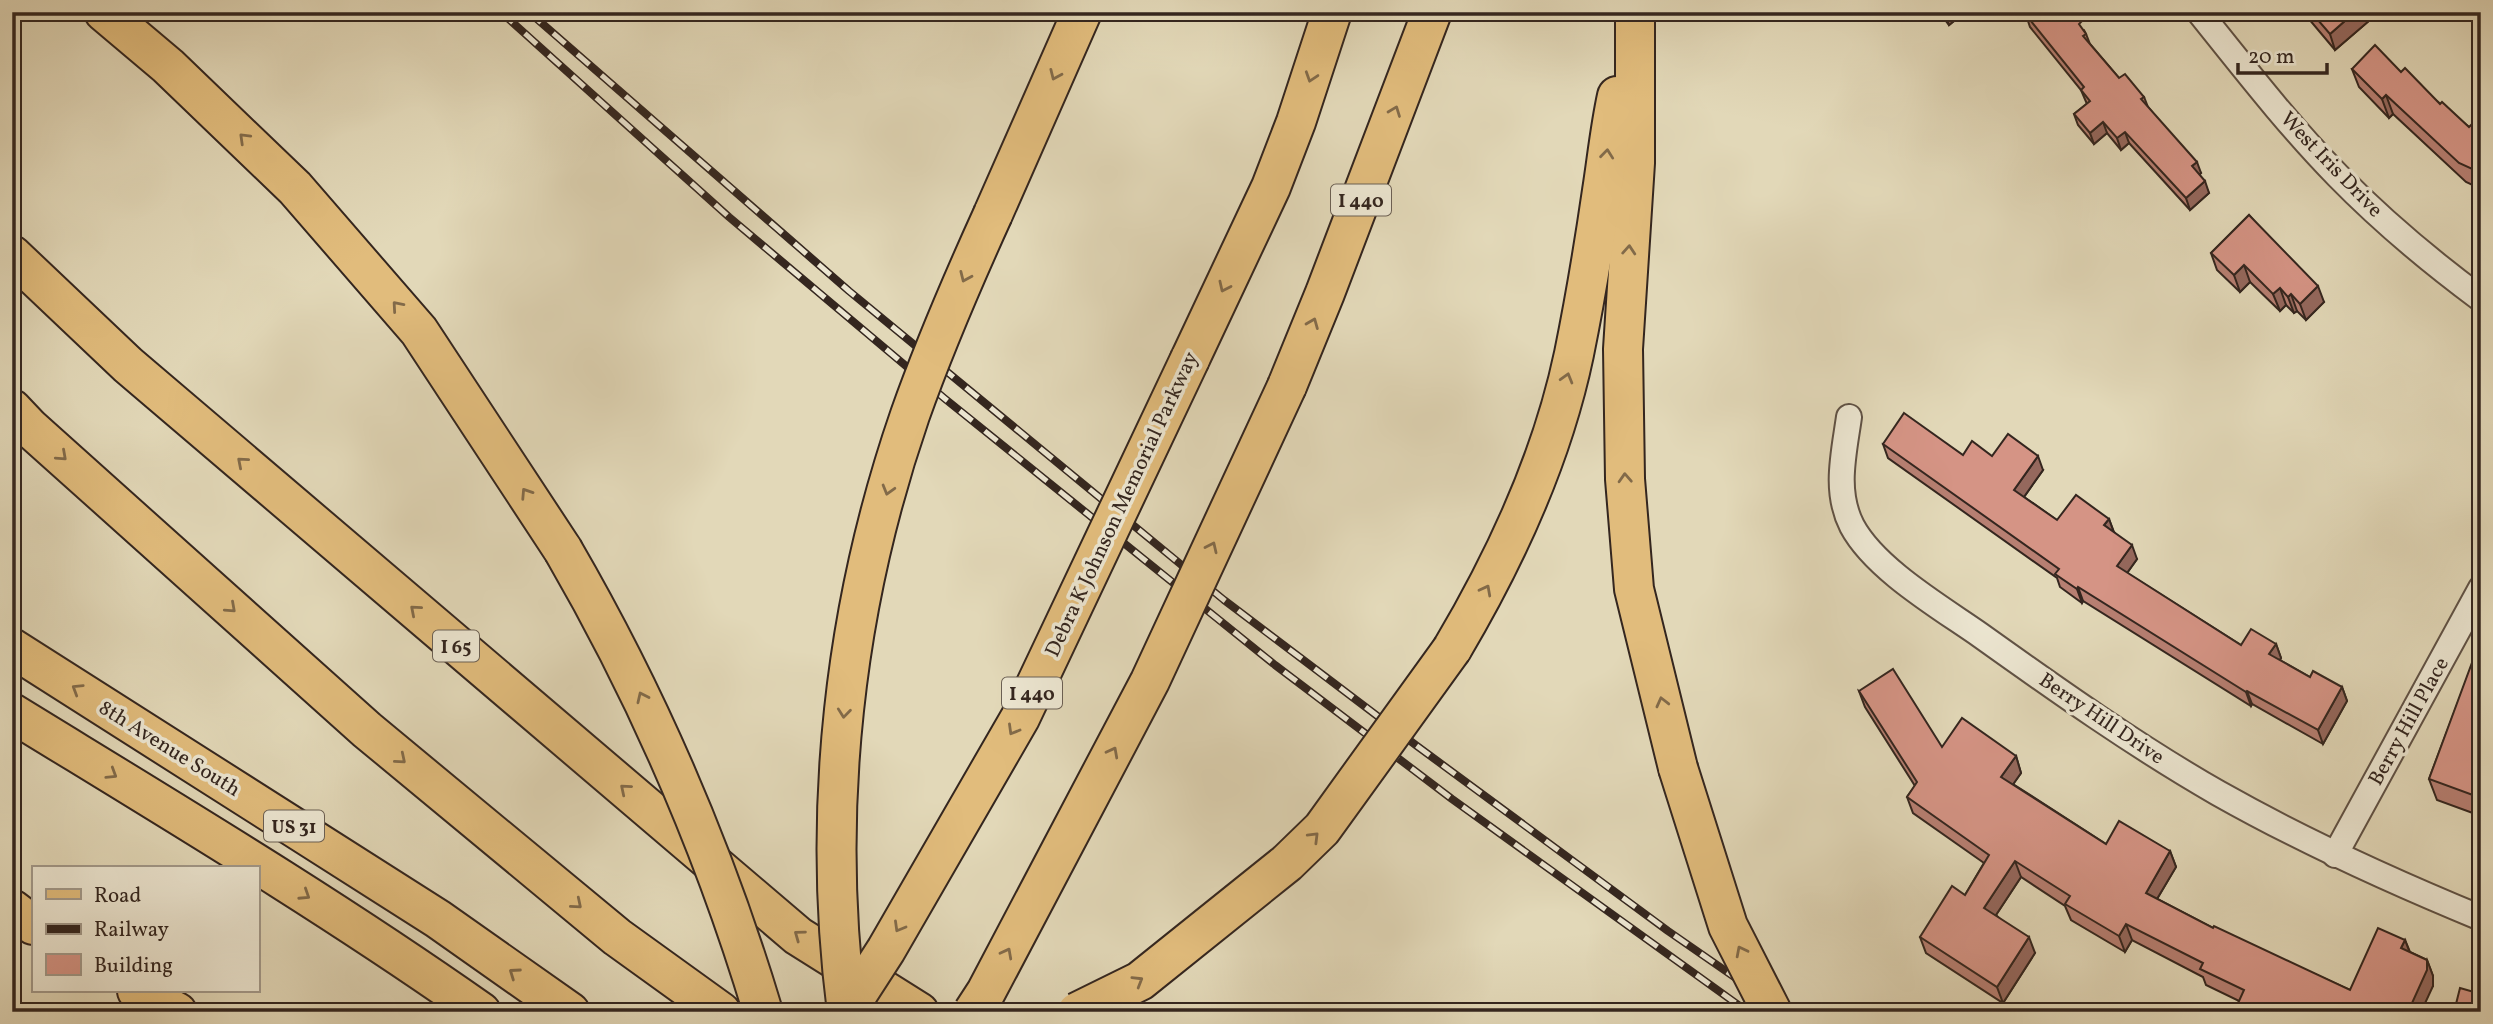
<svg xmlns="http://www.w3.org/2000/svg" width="2493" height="1024" font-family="Vollkorn,serif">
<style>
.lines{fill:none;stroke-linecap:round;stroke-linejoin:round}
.street-casing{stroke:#605245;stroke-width:28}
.primary-casing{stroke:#34261f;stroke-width:42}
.highway-casing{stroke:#34261f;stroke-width:42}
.street{stroke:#ece6d1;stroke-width:24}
.primary{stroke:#e1bc7c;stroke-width:38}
.highway{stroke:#e1bc7c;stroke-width:38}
.rail-casing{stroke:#34261f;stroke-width:8}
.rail{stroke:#ece6d1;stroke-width:5;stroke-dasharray:16;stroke-linecap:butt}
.highway-bridge-casing{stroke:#34261f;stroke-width:42;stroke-linecap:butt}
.highway-bridge{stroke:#e1bc7c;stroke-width:38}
.wall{fill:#b77f72;stroke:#34261f;stroke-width:2}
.shaded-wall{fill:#95685d;stroke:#34261f;stroke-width:2}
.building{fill:#d59485;stroke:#34261f;stroke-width:2}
.oneway{stroke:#826a49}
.labels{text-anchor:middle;stroke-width:7;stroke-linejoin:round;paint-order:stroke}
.shield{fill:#ece6d1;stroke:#6b6054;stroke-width:2}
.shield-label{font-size:19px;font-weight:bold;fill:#34261f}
.street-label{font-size:21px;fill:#34261f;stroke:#ece6d1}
</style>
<rect width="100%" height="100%" fill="#e2d8b8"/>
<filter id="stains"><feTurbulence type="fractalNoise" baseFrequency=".00286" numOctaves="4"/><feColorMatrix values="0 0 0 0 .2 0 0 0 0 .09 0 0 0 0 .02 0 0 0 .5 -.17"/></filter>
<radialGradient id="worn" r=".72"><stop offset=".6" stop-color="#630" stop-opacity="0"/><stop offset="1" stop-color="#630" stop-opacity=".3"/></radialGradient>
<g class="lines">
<defs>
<g id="street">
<path d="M 2199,12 C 2244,68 2288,125 2338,176 C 2382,221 2431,262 2481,299"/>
<path d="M 1849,417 C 1844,453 1834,491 1852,526 C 1875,569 1940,607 1980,635 C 2057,690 2136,746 2218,793 C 2303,841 2391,881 2481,918"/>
<path d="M 2335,855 L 2481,588"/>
</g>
<g id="primary">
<path d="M 12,648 L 438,919 L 570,1012"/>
<path d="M 12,713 C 170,810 329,905 481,1012"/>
</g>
<g id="highway">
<path d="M 104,12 L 168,66 L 295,188 L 419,331 L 563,550"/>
<path d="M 1635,12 L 1635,163 L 1623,349 L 1625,479 L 1634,589 L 1678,768"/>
<path d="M 993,214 L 1082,12"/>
<path d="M 12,255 L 128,365 L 798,936 L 919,1012"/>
<path d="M 1190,359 L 1271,187 L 1296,122 L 1332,12"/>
<path d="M 1287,386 L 1325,293 L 1432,12"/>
<path d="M 12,409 L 30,428 L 367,730 L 617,937 L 721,1012"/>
<path d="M 1452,649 C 1506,558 1552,459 1574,354 C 1585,300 1594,246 1602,191 C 1607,159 1610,128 1617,96"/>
<path d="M 12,909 L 33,925"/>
<path d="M 137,991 L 177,1012"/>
</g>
</defs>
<use href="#street" class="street-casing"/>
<use href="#primary" class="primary-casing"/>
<use href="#highway" class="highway-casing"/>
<use href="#street" class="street"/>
<use href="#primary" class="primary"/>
<use href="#highway" class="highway"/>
<defs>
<g id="rail">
<path d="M 501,12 L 729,217 L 944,398 L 1275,665 L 1452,799 L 1748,1012"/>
<path d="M 529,12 L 849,291 L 1224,600 L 1417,746 L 1668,931 L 1785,1012"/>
</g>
</defs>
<use href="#rail" class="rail-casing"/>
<use href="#rail" class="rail"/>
<defs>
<g id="highway-bridge">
<path d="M 563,550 C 649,698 714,849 763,1012"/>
<path d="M 1678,768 L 1728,926 L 1772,1012"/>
<path d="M 846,1012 L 886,950 L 1020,718 L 1190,359"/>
<path d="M 847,1012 C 821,812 844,606 910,415 C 934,347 963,280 993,214"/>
<path d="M 973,1012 L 986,992 L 1150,681 L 1287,386"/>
<path d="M 1077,1012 L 1140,981 L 1287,863 L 1322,829 L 1452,649"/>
</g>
</defs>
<use href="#highway-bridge" class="highway-bridge-casing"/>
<use href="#highway-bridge" class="highway-bridge"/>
</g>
<g class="wall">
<path d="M 1939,12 L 1965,12 L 1949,25 Z"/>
<path d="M 2303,12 L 2367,12 L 2370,20 L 2335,50 Z"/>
<path d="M 2026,15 L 2084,30 L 2086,34 L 2090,44 L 2119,78 L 2144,97 L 2148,107 L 2201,173 L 2199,175 L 2209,193 L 2190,210 L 2129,143 L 2121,150 L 2107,133 L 2094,144 L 2078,125 L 2074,114 L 2087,104 L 2081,90 L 2030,27 Z"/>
<path d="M 2352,69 L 2401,72 L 2469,127 L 2481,130 L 2481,189 L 2466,182 L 2393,114 L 2389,118 L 2359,87 Z"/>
<path d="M 2249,215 L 2324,302 L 2306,320 L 2297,311 L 2294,313 L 2286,305 L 2280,311 L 2250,282 L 2240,292 L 2217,270 L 2211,253 Z"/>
<path d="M 1883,444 L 1963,455 L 1992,456 L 2043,470 L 2024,497 L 2057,520 L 2109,519 L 2114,532 L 2137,559 L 2127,573 L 2241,645 L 2276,644 L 2281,658 L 2280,660 L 2310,677 L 2342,687 L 2347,701 L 2323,744 L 2252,704 L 2251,706 L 2083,601 L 2082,603 L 2060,587 L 2057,578 L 1888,458 Z"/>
<path d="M 2481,641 L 2481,816 L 2437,800 L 2429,779 Z"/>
<path d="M 1859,691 L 1942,747 L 2016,756 L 2021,773 L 2013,784 L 2106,844 L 2170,851 L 2176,867 L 2157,899 L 2213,928 L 2350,990 L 2405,940 L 2410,952 L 2427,960 L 2433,976 L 2433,986 L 2239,1001 L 2206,985 L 2203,977 L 2132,940 L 2125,952 L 2071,920 L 2065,906 L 2021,877 L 1996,915 L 2035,953 L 2003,1003 L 1926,953 L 1920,937 L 1965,895 L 1984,863 L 1913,813 L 1907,797 L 1915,786 L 1865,707 Z"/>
</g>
<g class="shaded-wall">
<path d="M 1947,12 L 1965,12 L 1949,25 L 1945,14 Z"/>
<path d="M 2355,12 L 2367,12 L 2370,20 L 2335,50 L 2330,34 Z"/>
<path d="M 2386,95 L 2393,114 L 2389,118 L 2382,99 Z"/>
<path d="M 2103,122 L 2107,133 L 2094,144 L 2090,133 Z"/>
<path d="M 2125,132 L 2129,143 L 2121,150 L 2117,138 Z"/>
<path d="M 2197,162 L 2201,173 L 2196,178 L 2192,166 Z"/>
<path d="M 2205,181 L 2209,193 L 2190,210 L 2186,198 Z"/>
<path d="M 2244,265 L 2250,282 L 2240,292 L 2234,275 Z"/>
<path d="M 2318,286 L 2324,302 L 2306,320 L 2300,304 Z"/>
<path d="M 2280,288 L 2286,305 L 2280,311 L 2273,294 Z"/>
<path d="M 2291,294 L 2297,311 L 2294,313 L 2288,297 Z"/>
<path d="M 2038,456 L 2043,470 L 2019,504 L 2014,490 Z"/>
<path d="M 2109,519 L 2114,533 L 2104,525 Z"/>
<path d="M 2132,545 L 2137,559 L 2122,580 L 2117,566 Z"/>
<path d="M 2078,587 L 2083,601 L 2082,603 L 2077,589 Z"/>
<path d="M 2276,644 L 2281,658 L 2274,668 L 2269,654 Z"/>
<path d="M 2342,687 L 2347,701 L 2323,744 L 2318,730 Z"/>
<path d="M 2247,691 L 2252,704 L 2251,706 L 2246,692 Z"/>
<path d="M 2016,756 L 2021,773 L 2007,793 L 2001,777 Z"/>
<path d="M 2170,851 L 2176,867 L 2151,909 L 2146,893 Z"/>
<path d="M 2015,861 L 2021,877 L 1990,924 L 1984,908 Z"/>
<path d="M 2126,924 L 2132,940 L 2125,952 L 2119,936 Z"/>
<path d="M 2029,937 L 2035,953 L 2003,1003 L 1997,987 Z"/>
<path d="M 2405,940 L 2411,956 L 2401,948 Z"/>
<path d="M 2427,960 L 2433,976 L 2433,986 L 2421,1012 L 2408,1012 Z"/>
</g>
<g class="building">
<path d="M 2030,12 L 2072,12 L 2081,22 L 2079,24 L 2086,34 L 2083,36 L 2119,78 L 2125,74 L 2144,97 L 2141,99 L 2197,162 L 2192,166 L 2205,181 L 2186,198 L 2125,132 L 2117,138 L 2103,122 L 2090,133 L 2074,114 L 2090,101 L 2081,90 L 2084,87 L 2026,15 Z"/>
<path d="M 2311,12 L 2355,12 L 2330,34 Z"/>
<path d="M 2375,45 L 2401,72 L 2405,68 L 2440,104 L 2442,102 L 2469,127 L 2473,123 L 2481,130 L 2481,173 L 2459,163 L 2386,95 L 2382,99 L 2352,69 Z"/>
<path d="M 2249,215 L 2318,286 L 2300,304 L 2291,294 L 2288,297 L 2280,288 L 2273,294 L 2244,265 L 2234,275 L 2211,253 Z"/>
<path d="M 1904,413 L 1963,455 L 1972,441 L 1992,456 L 2008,434 L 2038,456 L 2014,490 L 2057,520 L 2076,495 L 2109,519 L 2104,525 L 2132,545 L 2117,566 L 2241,645 L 2251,629 L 2276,644 L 2269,654 L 2310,677 L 2313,671 L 2342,687 L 2318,730 L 2247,691 L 2246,692 L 2078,587 L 2077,589 L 2055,574 L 2059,569 L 1883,444 Z"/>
<path d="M 2480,641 L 2481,641 L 2481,798 L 2429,779 Z"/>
<path d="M 1893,669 L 1942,747 L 1962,718 L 2016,756 L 2001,777 L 2106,844 L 2119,821 L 2170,851 L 2146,893 L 2213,928 L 2214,926 L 2350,990 L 2378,928 L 2405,940 L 2401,948 L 2427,960 L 2427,970 L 2408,1012 L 2234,1012 L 2244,990 L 2200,969 L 2203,963 L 2126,924 L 2119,936 L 2065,904 L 2070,896 L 2015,861 L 1984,908 L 2029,937 L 1997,987 L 1920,937 L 1952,886 L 1965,895 L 1989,855 L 1907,797 L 1917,782 L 1859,691 Z"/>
<path d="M 2460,988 L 2481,994 L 2481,1012 L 2454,1012 Z"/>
</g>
<defs><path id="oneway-chevron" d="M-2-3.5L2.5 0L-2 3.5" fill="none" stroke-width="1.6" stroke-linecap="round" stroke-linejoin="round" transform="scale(1.75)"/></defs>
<g class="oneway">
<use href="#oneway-chevron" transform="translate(1055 75) rotate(114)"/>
<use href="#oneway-chevron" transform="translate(1311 77) rotate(108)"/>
<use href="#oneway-chevron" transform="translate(1395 111) rotate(-69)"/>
<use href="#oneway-chevron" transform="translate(244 138) rotate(-136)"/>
<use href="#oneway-chevron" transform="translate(1607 154) rotate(-84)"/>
<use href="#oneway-chevron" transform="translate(1629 250) rotate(-86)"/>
<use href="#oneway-chevron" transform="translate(965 277) rotate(114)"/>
<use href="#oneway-chevron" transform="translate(1224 287) rotate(115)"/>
<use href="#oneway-chevron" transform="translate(397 306) rotate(-131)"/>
<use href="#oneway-chevron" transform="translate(1313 323) rotate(-68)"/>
<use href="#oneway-chevron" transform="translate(1567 378) rotate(-74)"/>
<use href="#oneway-chevron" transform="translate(62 456) rotate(42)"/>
<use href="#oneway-chevron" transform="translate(242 462) rotate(-139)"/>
<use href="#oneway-chevron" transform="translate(1625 478) rotate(-93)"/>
<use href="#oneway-chevron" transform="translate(888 490) rotate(106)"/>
<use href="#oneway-chevron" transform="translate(526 493) rotate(-123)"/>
<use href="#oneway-chevron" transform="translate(1212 547) rotate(-65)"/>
<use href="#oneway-chevron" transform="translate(1486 590) rotate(-62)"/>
<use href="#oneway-chevron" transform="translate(231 608) rotate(42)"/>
<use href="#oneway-chevron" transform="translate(415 610) rotate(-139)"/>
<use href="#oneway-chevron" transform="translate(77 689) rotate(-148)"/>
<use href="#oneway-chevron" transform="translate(642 697) rotate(-115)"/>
<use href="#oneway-chevron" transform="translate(1662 702) rotate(-104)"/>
<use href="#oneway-chevron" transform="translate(844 713) rotate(96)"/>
<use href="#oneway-chevron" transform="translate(1013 730) rotate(120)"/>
<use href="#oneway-chevron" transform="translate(1113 752) rotate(-62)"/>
<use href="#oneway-chevron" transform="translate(401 759) rotate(40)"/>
<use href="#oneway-chevron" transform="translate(112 774) rotate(32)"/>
<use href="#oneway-chevron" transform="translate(625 789) rotate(-140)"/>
<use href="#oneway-chevron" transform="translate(1314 837) rotate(-45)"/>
<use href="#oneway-chevron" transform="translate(305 895) rotate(33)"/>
<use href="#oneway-chevron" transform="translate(577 904) rotate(40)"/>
<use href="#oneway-chevron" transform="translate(899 927) rotate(120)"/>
<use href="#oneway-chevron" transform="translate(799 935) rotate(-144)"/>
<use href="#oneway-chevron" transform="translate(1741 951) rotate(-117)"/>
<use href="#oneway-chevron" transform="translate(1007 953) rotate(-62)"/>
<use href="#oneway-chevron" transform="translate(514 973) rotate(-145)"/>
<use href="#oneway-chevron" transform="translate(1138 981) rotate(-31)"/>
</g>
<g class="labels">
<g class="shield">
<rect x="1331" y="184.5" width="60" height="31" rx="5"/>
<rect x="433" y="630.5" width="46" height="31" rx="5"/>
<rect x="1002" y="677.5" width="60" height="31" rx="5"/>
<rect x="264" y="810.5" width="60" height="31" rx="5"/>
</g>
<g class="shield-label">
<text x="1361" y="207">I 440</text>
<text x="456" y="653">I 65</text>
<text x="1032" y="700">I 440</text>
<text x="294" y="833">US 31</text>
</g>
<g class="street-label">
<text transform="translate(2332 164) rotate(46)" y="7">West Iris Drive</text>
<text transform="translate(1121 504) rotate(-65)" y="7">Debra K Johnson Memorial Parkway</text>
<text transform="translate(2102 718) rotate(34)" y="7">Berry Hill Drive</text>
<text transform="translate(2408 721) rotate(-61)" y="7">Berry Hill Place</text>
<text transform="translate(170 748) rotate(32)" y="7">8th Avenue South</text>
</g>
</g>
<rect width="2493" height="1024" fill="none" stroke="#e2d8b8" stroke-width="42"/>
<rect x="14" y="14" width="2465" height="996" fill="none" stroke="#34261f" stroke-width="3.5"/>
<rect x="21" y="21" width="2451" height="982" fill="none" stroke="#34261f" stroke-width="2"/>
<rect x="32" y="866" width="228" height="126" fill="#ece6d1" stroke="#a2998a" stroke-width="2"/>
<rect x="46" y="889" width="35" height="10" fill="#e1bc7c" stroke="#a2998a" stroke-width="2"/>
<text x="94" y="902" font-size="21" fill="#34261f">Road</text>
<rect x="46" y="924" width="35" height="10" fill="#34261f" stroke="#a2998a" stroke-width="2"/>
<text x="94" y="936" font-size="21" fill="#34261f">Railway</text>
<rect x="46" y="954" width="35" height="21" fill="#d59485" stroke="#a2998a" stroke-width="2"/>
<text x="94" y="972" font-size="21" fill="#34261f">Building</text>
<path d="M2238 63v10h89v-10" fill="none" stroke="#34261f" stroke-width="3.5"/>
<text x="2248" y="63" font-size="21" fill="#34261f" stroke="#ece6d1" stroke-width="5" paint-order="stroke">20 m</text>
<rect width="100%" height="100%" filter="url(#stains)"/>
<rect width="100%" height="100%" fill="url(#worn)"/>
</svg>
